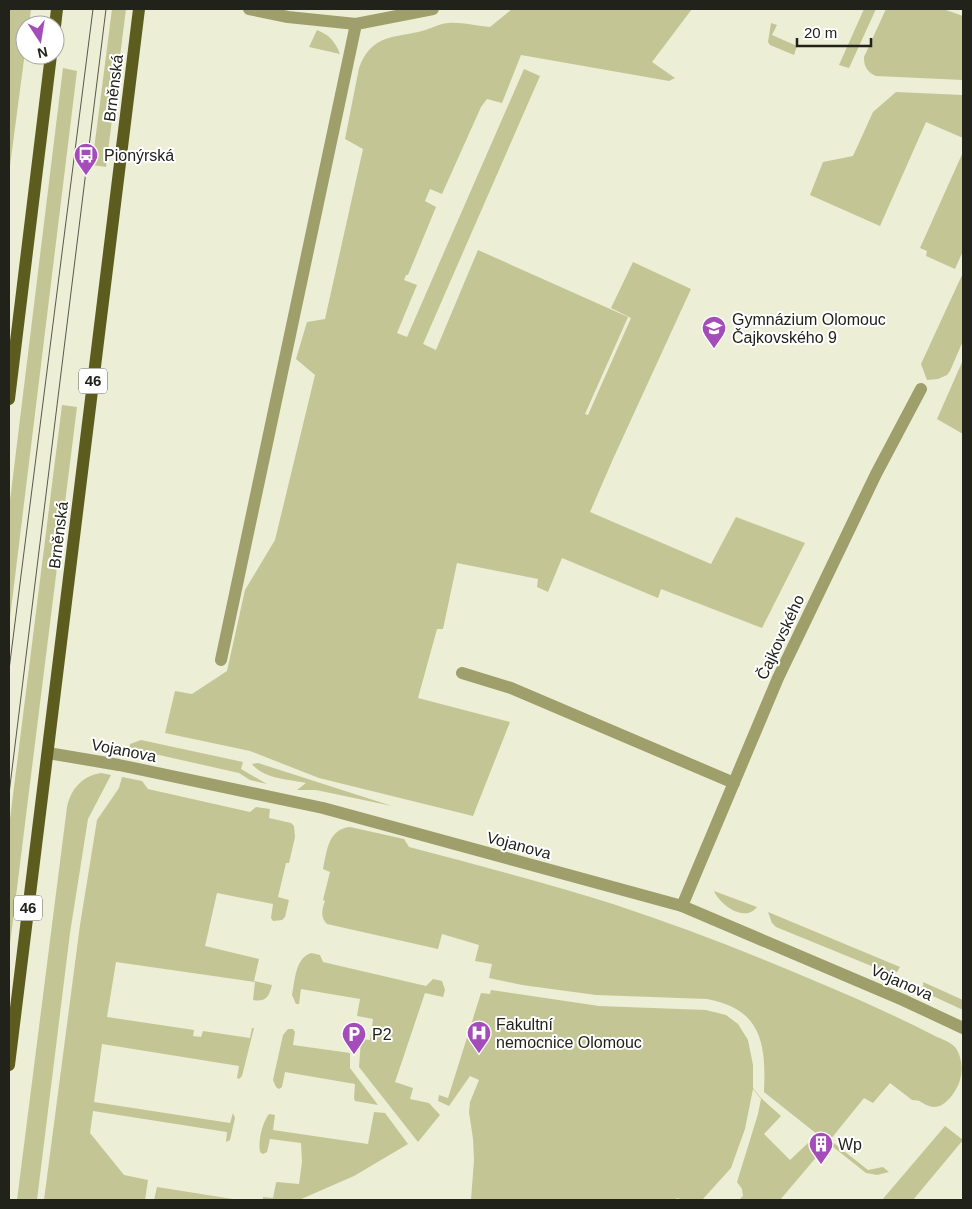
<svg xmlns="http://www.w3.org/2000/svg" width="972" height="1209" font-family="Helvetica,sans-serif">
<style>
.green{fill:#c4c594}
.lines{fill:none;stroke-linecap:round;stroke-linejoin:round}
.minor{stroke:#9e9f6a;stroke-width:12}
.major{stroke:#5c5c1f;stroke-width:12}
.tram{stroke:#57584b;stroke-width:1}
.labels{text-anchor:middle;stroke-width:4;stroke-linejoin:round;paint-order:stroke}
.shield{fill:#fff;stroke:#64645e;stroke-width:1}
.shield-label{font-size:15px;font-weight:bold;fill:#212219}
.street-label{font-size:16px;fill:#212219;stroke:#fff}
.poi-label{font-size:16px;fill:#212219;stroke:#fff;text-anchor:start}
</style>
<rect width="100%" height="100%" fill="#edeed6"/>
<g class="green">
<path d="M 9,9 L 31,9 L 29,25 L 25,25 L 25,52 L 10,166 Z"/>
<path d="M 112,9 L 126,9 L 106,167 L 92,165 Z"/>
<path d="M 512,9 L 692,9 L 652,62 L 675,78 L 669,81 L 521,55 L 502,103 L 487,99 L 481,107 L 442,194 L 430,189 L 425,201 L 436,207 L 408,275 L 406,275 L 404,280 L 417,285 L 397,333 L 407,337 L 524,69 L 540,76 L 423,344 L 436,350 L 478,250 L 628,317 L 585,414 L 588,415 L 631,318 L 611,308 L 633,262 L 691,289 L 613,459 L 590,512 L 711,564 L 736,517 L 805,543 L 762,628 L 661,589 L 658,598 L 562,558 L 548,592 L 537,587 L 538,579 L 457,563 L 443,629 L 437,629 L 418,698 L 510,722 L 473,816 L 319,778 L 250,751 L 165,733 L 175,691 L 192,694 L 227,671 L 245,590 L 275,540 L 315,375 L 296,359 L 307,322 L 325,319 L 363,149 L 345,139 L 359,68 C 371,36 390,38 418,32 C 428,30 438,24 448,23 C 461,22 477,26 490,27 Z"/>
<path d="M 864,9 L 876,9 L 849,68 L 839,65 Z"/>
<path d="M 886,9 L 943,9 L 963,16 L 963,80 L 876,76 C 867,72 864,67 864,57 Z"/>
<path d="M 771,23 L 777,25 L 772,35 L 797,46 L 794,55 L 770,45 L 768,42 Z"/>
<path d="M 317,30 C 329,35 335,41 340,54 L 309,47 Z"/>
<path d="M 63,68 L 77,71 L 9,626 L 9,509 Z"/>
<path d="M 896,92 L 963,95 L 963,138 L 926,122 L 880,226 L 810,195 L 823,162 L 853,156 L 873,112 Z"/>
<path d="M 963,152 L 963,251 L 955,269 L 926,256 L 927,251 L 920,248 Z"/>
<path d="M 963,273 L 963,341 L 950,371 L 947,375 L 938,379 L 927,380 L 921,364 Z"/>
<path d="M 963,360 L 963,434 L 937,419 Z"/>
<path d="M 62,405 L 77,407 L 9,952 L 9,827 Z"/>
<path d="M 141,740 L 243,762 L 241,769 L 267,784 L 250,780 L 239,773 L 159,755 L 153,755 L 142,759 L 128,755 L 130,744 Z"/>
<path d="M 258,763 L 392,806 L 316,790 L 297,790 L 306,783 C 288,779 264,779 252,764 Z"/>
<path d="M 101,773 L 111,775 L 88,819 L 70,933 L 37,1200 L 17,1200 L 67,807 C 71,789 82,776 101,773 Z"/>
<path d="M 122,777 L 142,781 L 148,789 L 250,812 L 256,807 L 270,809 L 269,818 L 291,823 L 294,826 L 295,837 L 289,863 L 286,863 L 278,897 L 289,900 L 285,917 L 282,920 L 273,921 L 271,918 L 273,904 L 217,893 L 205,946 L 259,959 L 254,981 L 272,985 C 269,997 266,1002 253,1000 L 255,982 L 116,962 L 107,1017 L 194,1030 L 193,1036 L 201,1037 L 203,1031 L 250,1038 L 252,1028 L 254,1028 L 242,1076 L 239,1079 L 237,1078 L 239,1066 L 102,1044 L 94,1102 L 230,1123 L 233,1113 L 235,1118 L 230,1140 L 226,1142 L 227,1132 L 93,1111 L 90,1133 L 124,1175 L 148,1180 L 145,1200 L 44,1200 L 80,925 L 97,820 L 119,788 Z"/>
<path d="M 350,827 L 404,839 L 409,847 C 477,865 546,883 613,904 C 698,932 782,966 864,1002 C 888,1013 912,1024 935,1036 C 942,1039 950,1042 955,1047 C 962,1056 963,1070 960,1080 C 957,1091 943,1112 929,1106 C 920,1103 922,1100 912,1100 L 890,1083 L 873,1103 L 864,1098 L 830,1140 L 868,1170 L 883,1167 L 889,1172 L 877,1175 L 866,1173 L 764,1092 C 766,1044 762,1009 707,999 L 596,995 L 522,985 L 489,978 L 492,964 L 475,961 L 479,945 L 442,934 L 438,949 L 327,924 C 320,917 322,909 325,901 L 323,900 L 330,872 L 323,869 C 327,851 328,829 350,827 Z"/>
<path d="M 714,891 L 757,907 C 745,923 720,905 714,891 Z"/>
<path d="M 768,912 L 900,967 L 897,972 L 891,974 L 776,927 L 772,923 Z"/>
<path d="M 311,953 L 320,955 L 323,962 L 426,986 L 433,979 L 442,981 L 445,990 L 443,997 L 425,993 L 395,1082 L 413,1088 L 410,1099 L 429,1103 L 440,1115 L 418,1142 L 359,1067 L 361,1039 L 370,1040 L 373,1019 L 357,1016 L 360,999 L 301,989 L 299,1004 L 296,1004 L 292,995 C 295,981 295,958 311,953 Z"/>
<path d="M 923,982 L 963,1000 L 963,1010 L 924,992 Z"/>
<path d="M 491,990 L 599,1006 L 706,1010 L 726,1015 L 738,1024 L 748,1040 L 753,1065 L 753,1088 L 761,1098 L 781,1116 L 764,1134 L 790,1160 L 808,1143 L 819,1154 L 780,1200 L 739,1200 L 743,1196 L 742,1189 L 737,1182 L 758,1114 L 761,1099 L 753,1089 L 745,1129 L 731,1168 L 702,1200 L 683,1200 L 677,1198 L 675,1200 L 471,1200 L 474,1160 L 473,1139 L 469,1112 L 470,1102 L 479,1080 L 470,1076 L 449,1106 L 438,1101 L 439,1095 L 448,1098 L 481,993 L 490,994 Z"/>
<path d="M 288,1029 L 293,1029 L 295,1032 L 293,1045 L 350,1053 L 350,1068 L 378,1105 L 355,1101 L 354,1098 L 355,1084 L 285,1072 L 282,1087 L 279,1089 L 276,1087 L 273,1080 L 283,1035 Z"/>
<path d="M 374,1112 L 385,1113 L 408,1144 L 354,1176 L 299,1200 L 263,1200 L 263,1197 L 273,1198 L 276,1183 L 277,1182 L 299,1184 L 302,1162 L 301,1143 L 270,1139 L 267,1152 L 263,1154 L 260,1152 C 258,1141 262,1123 269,1114 L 275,1115 L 273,1130 L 368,1144 Z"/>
<path d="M 945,1126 L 963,1140 L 913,1200 L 882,1200 Z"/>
<path d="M 157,1187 L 239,1200 L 154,1200 Z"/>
</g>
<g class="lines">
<g class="minor">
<path d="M 249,9 L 288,17 L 356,24 L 433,9"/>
<path d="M 221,660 L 356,24"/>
<path d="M 462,673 L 511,688 L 734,783"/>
<path d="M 48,753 L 119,765 L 323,808 L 682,906 L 903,1000 L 963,1028"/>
<path d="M 682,906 L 778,678 L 876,474 L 921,389"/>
</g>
<g class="major">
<path d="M 55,26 L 57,9"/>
<path d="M 9,399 L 51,55"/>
<path d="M 9,1065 L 139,9"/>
</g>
<g class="tram">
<path d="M 9,670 L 93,9"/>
<path d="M 9,794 L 106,9"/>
</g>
</g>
<defs>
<symbol id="bus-pin" viewBox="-11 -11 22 30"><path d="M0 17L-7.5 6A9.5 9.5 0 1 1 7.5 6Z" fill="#a44dba" stroke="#fff"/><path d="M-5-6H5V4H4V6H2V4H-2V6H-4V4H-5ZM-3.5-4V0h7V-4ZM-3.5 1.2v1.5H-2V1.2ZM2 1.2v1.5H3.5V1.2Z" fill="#fff"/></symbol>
<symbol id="school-pin" viewBox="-11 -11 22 30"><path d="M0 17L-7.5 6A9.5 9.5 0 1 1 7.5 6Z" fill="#a44dba" stroke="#fff"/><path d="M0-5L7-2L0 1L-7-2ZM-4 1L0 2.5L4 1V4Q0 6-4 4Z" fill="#fff"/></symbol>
<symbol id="hospital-pin" viewBox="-11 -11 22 30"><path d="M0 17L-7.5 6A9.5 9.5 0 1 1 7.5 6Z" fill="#a44dba" stroke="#fff"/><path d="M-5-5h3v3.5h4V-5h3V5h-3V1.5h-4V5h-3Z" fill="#fff"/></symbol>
<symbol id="parking-pin" viewBox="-11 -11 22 30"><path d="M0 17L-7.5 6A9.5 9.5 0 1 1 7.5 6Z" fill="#a44dba" stroke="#fff"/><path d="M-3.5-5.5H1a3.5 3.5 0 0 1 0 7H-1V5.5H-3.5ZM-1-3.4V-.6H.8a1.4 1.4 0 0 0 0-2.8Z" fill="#fff"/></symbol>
<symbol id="building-pin" viewBox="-11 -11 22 30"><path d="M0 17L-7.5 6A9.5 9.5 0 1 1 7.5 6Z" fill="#a44dba" stroke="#fff"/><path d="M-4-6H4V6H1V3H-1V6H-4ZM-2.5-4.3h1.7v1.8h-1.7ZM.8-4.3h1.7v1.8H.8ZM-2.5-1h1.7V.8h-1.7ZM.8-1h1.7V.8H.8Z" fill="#fff"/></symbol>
</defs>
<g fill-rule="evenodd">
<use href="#bus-pin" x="72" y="141" width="28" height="38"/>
<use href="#school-pin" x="700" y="314" width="28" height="38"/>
<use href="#hospital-pin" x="465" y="1019" width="28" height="38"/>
<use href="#parking-pin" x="340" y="1020" width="28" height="38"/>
<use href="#building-pin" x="807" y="1130" width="28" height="38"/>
</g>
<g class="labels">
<g class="shield">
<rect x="79" y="368.5" width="28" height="25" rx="4"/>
<rect x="14" y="895.5" width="28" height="25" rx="4"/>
</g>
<g class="shield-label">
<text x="93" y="386">46</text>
<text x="28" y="913">46</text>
</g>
<g class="street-label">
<text transform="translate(113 88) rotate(-83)" y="6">Brněnská</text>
<text transform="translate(58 535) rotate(-83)" y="6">Brněnská</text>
<text transform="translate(780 637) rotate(-65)" y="6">Čajkovského</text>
<text transform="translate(124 750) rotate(11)" y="6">Vojanova</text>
<text transform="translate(519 845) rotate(15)" y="6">Vojanova</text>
<text transform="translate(902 982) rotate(24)" y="6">Vojanova</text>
</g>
<g class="poi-label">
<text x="104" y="161">Pionýrská</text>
<text x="732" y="325">Gymnázium Olomouc<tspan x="732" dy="18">Čajkovského 9</tspan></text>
<text x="496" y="1030">Fakultní<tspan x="496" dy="18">nemocnice Olomouc</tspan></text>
<text x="372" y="1040">P2</text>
<text x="838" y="1150">Wp</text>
</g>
</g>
<rect width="972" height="1209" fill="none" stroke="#212219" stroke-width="20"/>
<g transform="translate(40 40) rotate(168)"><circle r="24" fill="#ffffff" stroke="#a6a7a3"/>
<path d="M0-4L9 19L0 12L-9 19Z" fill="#a44dba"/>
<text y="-8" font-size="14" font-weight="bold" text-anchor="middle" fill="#212219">N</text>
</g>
<path d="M797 38v8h74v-8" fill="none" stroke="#212219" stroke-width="2.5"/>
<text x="804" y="38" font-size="15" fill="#212219" stroke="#ffffff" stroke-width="4" paint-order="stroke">20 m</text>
</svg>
